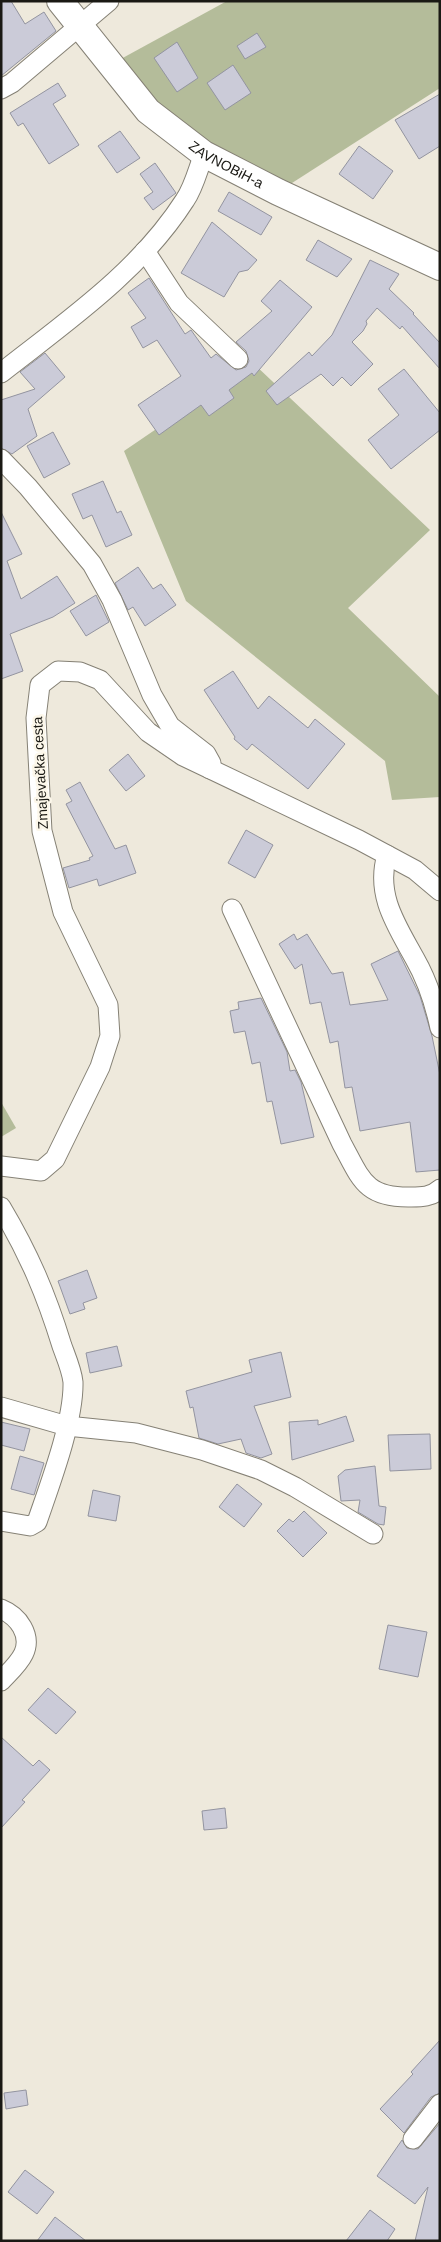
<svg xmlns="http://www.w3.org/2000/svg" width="441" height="2242" font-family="Arial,sans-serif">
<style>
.green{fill:#b4bc9a}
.building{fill:#cbcbd8;stroke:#9394a0}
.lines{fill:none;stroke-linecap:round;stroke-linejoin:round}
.minor-casing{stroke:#858175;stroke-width:21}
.secondary-casing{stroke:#858175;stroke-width:28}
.minor{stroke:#fff;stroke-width:19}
.secondary{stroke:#fff;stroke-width:26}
.labels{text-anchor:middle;stroke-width:5;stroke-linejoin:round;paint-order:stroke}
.street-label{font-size:14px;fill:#1a1914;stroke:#fcf7ea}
</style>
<rect width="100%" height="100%" fill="#eee9dc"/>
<g class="green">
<path d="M 227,1 L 440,1 L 440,88 L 278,192 L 204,154 L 108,66 Z"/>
<path d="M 253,363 L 430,530 L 348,608 L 440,697 L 440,797 L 392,800 L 385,761 L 186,601 L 124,451 Z"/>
<path d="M 1,1102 L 16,1128 L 1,1137 Z"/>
</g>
<g class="building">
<path d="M 1,1 L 11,1 L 25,24 L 44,12 L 56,31 L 1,76 Z"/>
<path d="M 257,33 L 266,47 L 245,59 L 237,46 Z"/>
<path d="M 177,42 L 198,78 L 177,92 L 154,58 Z"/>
<path d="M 233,65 L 251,93 L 225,110 L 207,83 Z"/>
<path d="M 58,83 L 66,96 L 53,104 L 79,145 L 49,164 L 23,123 L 18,126 L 10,113 Z"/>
<path d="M 440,94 L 440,146 L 419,159 L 395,120 Z"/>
<path d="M 120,131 L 140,158 L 117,173 L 98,146 Z"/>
<path d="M 359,146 L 393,171 L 373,199 L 339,174 Z"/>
<path d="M 155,163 L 176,193 L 153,210 L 144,198 L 153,192 L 140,174 Z"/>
<path d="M 229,192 L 272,217 L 261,235 L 218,211 Z"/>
<path d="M 212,222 L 257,260 L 248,270 L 239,272 L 224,297 L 181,273 Z"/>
<path d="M 318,240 L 352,259 L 337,277 L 306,260 Z"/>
<path d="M 370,260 L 399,274 L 389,289 L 414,313 L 413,314 L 440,343 L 440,369 L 402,326 L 400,329 L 377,308 L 366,321 L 367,324 L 363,331 L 352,342 L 373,364 L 351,386 L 342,377 L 333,386 L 321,374 L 277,405 L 266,391 L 309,352 L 312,356 L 332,335 Z"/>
<path d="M 149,278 L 185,334 L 191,330 L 211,358 L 216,354 L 236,370 L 246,367 L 249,361 L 246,351 L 236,342 L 272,311 L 261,301 L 280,280 L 312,307 L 254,376 L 252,373 L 229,390 L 234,398 L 209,416 L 201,405 L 159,435 L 138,405 L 181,376 L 157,340 L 143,348 L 131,327 L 146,318 L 128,293 Z"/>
<path d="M 45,353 L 65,377 L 28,409 L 37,436 L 12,454 L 1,448 L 1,400 L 35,389 L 20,372 Z"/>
<path d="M 404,369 L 440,413 L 440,430 L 391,469 L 368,440 L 399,415 L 378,389 Z"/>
<path d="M 53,432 L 70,464 L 44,478 L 27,446 Z"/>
<path d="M 103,481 L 117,513 L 121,511 L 132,535 L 106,547 L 92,515 L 83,519 L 72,494 Z"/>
<path d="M 1,512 L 22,554 L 7,561 L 21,599 L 57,576 L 75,603 L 53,617 L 10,634 L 23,671 L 1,679 Z"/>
<path d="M 138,567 L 153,589 L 161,584 L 176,605 L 145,626 L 133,607 L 128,610 L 115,583 Z"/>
<path d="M 96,595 L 109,622 L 86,636 L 70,611 Z"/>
<path d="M 233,671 L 258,709 L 269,696 L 308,728 L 315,719 L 345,744 L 308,789 L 252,744 L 247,750 L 234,739 L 235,737 L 204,690 Z"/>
<path d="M 128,754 L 145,776 L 126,791 L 109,770 Z"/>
<path d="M 80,782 L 115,849 L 126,845 L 136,873 L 99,886 L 97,879 L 69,888 L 63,868 L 90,860 L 89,858 L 93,856 L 66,804 L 72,801 L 66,790 Z"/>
<path d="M 246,830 L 273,845 L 255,878 L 228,863 Z"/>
<path d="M 294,934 L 297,940 L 307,934 L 332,974 L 343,972 L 350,1005 L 388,1000 L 371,964 L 398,951 L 420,996 L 432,1036 L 440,1075 L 440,1170 L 416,1172 L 410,1122 L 360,1131 L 352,1087 L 345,1088 L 338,1041 L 330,1043 L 321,1002 L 310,1004 L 302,964 L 295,969 L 279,944 Z"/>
<path d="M 261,998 L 287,1052 L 290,1071 L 295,1070 L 301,1082 L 314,1137 L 281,1144 L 272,1101 L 267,1102 L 260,1062 L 252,1064 L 245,1031 L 234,1033 L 230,1011 L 239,1009 L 238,1002 Z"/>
<path d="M 87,1270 L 97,1298 L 83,1303 L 85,1309 L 70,1314 L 58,1281 Z"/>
<path d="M 117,1346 L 122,1366 L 90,1373 L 86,1353 Z"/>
<path d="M 281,1352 L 291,1397 L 254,1406 L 272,1454 L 261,1458 L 246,1453 L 241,1439 L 218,1444 L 199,1438 L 193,1407 L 190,1408 L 186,1391 L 252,1372 L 249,1360 Z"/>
<path d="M 346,1416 L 354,1441 L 292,1460 L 289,1422 L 318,1420 L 318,1425 Z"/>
<path d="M 1,1422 L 30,1429 L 24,1451 L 1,1445 Z"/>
<path d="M 430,1434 L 431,1469 L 390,1471 L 388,1435 Z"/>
<path d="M 20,1456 L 44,1463 L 34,1495 L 11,1489 Z"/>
<path d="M 375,1466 L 379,1506 L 386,1507 L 384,1525 L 378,1524 L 358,1512 L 360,1500 L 341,1501 L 338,1476 L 345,1470 Z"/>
<path d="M 237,1484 L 262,1504 L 244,1527 L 219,1507 Z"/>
<path d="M 93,1490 L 120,1496 L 116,1521 L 88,1516 Z"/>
<path d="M 304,1511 L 327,1533 L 303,1557 L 277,1531 L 289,1519 L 293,1522 Z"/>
<path d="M 388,1625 L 427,1632 L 418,1677 L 379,1669 Z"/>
<path d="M 48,1688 L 76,1712 L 56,1734 L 28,1710 Z"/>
<path d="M 1,1737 L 33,1766 L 39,1760 L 50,1770 L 22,1800 L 25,1802 L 1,1828 Z"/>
<path d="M 225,1808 L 227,1828 L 204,1830 L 202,1811 Z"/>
<path d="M 440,2040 L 440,2093 L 431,2097 L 404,2133 L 380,2109 L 413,2074 L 411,2072 Z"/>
<path d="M 26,2090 L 28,2105 L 6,2109 L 4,2093 Z"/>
<path d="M 440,2123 L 440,2241 L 415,2241 L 428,2187 L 415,2204 L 377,2176 L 402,2140 L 407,2148 L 418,2149 Z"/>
<path d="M 25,2170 L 54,2192 L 37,2214 L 8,2192 Z"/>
<path d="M 370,2210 L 395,2229 L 387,2241 L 346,2241 Z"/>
<path d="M 55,2217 L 86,2241 L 37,2241 Z"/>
</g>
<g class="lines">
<defs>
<g id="minor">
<path d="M 1,89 L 12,83 L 109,1"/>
<path d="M 145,251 L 179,303 L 238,359"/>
<path d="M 1,373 C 67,321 139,272 185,200 C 194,187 198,169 204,154"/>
<path d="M 1,459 L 28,487 L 92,564 L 112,600 L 152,695 L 170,726 L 206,754 L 211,763 L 210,769"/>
<path d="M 387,855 C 375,895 397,926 415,959 C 427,980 435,1005 440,1028"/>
<path d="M 232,909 L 342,1144 C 361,1179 365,1198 411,1197 C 421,1197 432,1197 440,1189"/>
<path d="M 1,1166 L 41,1171 L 55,1159 L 100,1067 L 110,1036 L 108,1005 L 63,912 L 42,831 L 36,718 L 40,685 L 58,671 L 80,672 L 100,680 L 148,732 L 183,756 L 359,840 L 415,870 L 440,891"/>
<path d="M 1,1207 C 29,1254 46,1294 62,1346 C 66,1357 72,1371 73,1382 C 74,1421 50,1484 37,1522 L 30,1526 L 1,1521"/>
<path d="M 1,1407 L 67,1426 L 136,1433 L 202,1450 L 261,1470 L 295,1487 L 373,1534"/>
<path d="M 1,1609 C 11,1613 17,1618 22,1627 C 35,1650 16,1665 1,1681"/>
<path d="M 413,2139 L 440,2104"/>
</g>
<g id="secondary">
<path id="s1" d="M 60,1 L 148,111 L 204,154 L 278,192 L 440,267"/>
</g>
</defs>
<use href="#minor" class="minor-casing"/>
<use href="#secondary" class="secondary-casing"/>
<use href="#minor" class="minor"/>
<use href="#secondary" class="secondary"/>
</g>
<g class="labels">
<g class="street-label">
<text dy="5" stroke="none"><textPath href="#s1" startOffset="236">ZAVNOBiH-a</textPath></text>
<text transform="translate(40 773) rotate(-93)" y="5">Zmajevačka cesta</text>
</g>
</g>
<rect width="441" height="2242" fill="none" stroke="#1a1914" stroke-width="5"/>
</svg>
